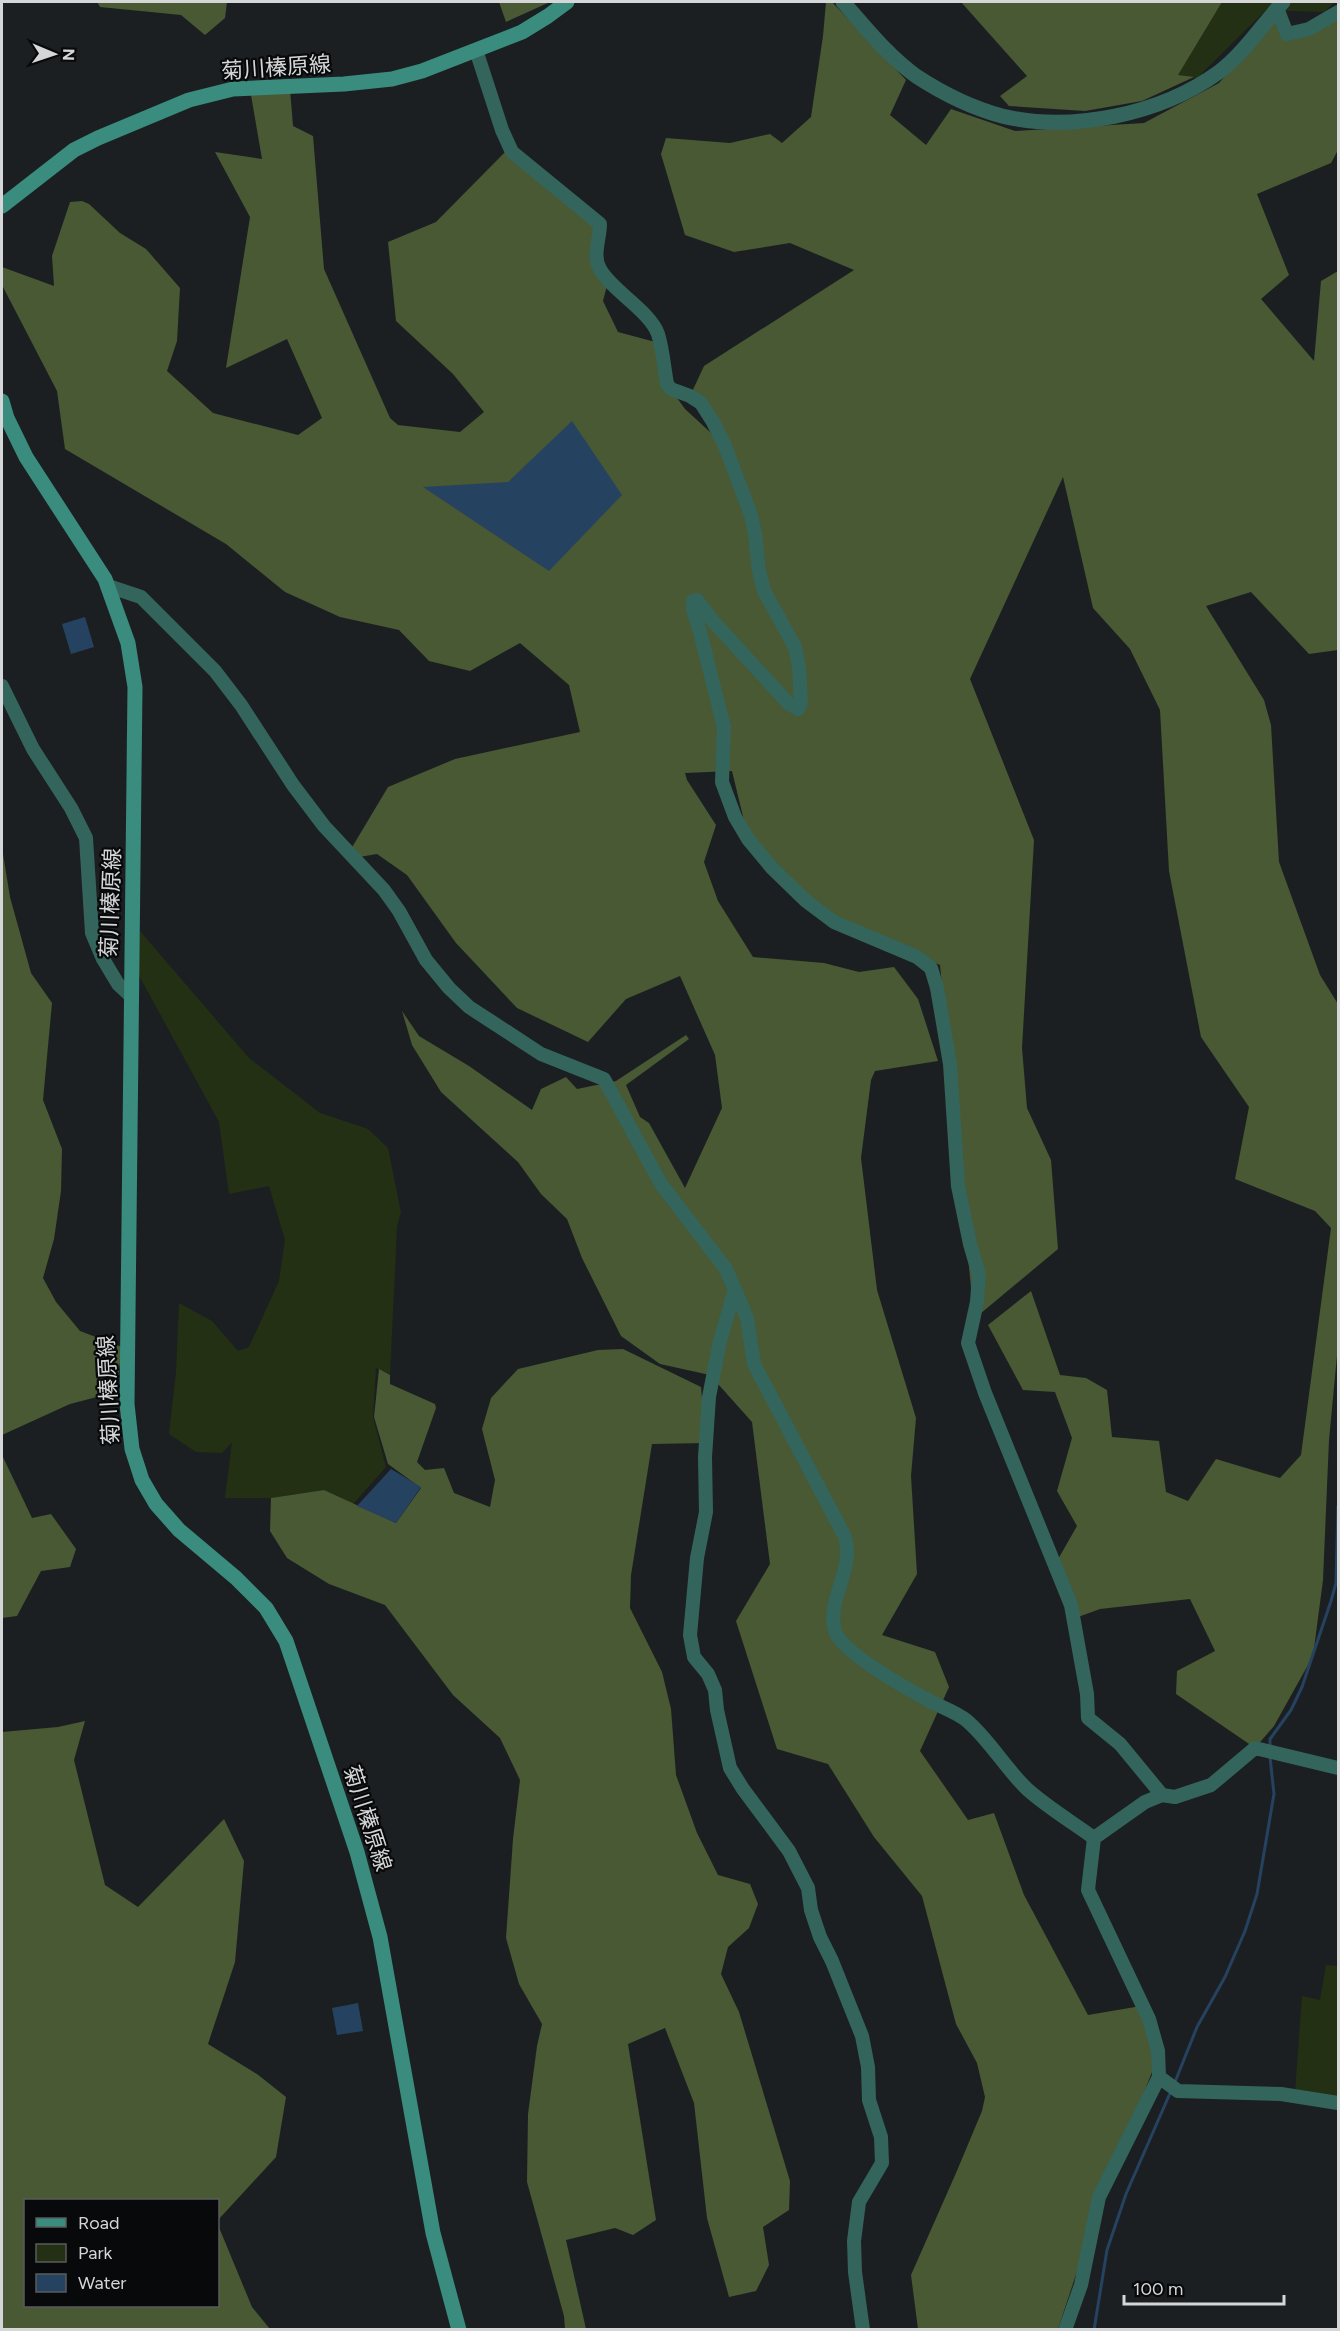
<svg xmlns="http://www.w3.org/2000/svg" width="1340" height="2331" font-family="Figtree,'Noto Sans JP',sans-serif">
<style>
.green{fill:#233014}
.forest{fill:#485933}
.water{fill:#254361}
.lines{fill:none;stroke-linecap:round;stroke-linejoin:round}
.stream{stroke:#254361;stroke-width:3}
.minor{stroke:#34655c;stroke-width:14}
.tertiary{stroke:#34655c;stroke-width:15}
.secondary{stroke:#398c7e;stroke-width:15}
.labels{text-anchor:middle;stroke-width:4.5;stroke-linejoin:round;paint-order:stroke}
.street-label{font-size:22px;fill:#d4d6d7;stroke:#08090a}
</style>
<rect width="100%" height="100%" fill="#1c1f21"/>
<g class="green">
<path d="M 1222,2 L 1335,2 L 1324,12 L 1266,10 L 1197,78 L 1177,75 Z"/>
<path d="M 140,931 L 249,1058 L 320,1113 L 368,1129 L 388,1148 L 401,1213 L 397,1226 L 390,1375 L 376,1368 L 373,1417 L 386,1467 L 353,1504 L 324,1490 L 271,1498 L 225,1498 L 232,1442 L 222,1453 L 196,1452 L 169,1434 L 176,1372 L 179,1303 L 212,1321 L 238,1351 L 249,1347 L 279,1281 L 285,1240 L 269,1186 L 229,1194 L 219,1122 L 136,970 Z"/>
<path d="M 1326,1965 L 1338,1966 L 1338,2098 L 1295,2093 L 1302,1996 L 1320,2000 Z"/>
</g>
<g class="forest">
<path d="M 97,2 L 227,2 L 225,18 L 205,35 L 181,15 L 100,7 Z"/>
<path d="M 499,2 L 550,2 L 506,22 Z"/>
<path d="M 826,2 L 832,2 L 906,80 L 890,115 L 926,145 L 951,109 L 1015,131 L 1144,123 L 1219,83 L 1279,15 L 1287,34 L 1338,14 L 1338,150 L 1331,163 L 1257,194 L 1289,275 L 1261,299 L 1314,361 L 1321,281 L 1338,271 L 1338,650 L 1309,654 L 1251,592 L 1206,606 L 1264,700 L 1271,725 L 1279,862 L 1320,975 L 1338,1004 L 1338,1345 L 1329,1440 L 1323,1580 L 1313,1656 L 1274,1726 L 1255,1748 L 1176,1694 L 1177,1671 L 1215,1651 L 1190,1599 L 1100,1609 L 1078,1617 L 1057,1561 L 1077,1526 L 1057,1491 L 1072,1438 L 1055,1392 L 1023,1390 L 988,1325 L 1031,1291 L 1060,1375 L 1086,1378 L 1107,1390 L 1112,1437 L 1159,1441 L 1166,1492 L 1188,1501 L 1216,1459 L 1280,1478 L 1301,1455 L 1331,1228 L 1315,1211 L 1235,1179 L 1249,1107 L 1201,1037 L 1169,871 L 1160,710 L 1130,649 L 1093,608 L 1063,477 L 970,679 L 1034,840 L 1022,1048 L 1027,1108 L 1051,1160 L 1058,1249 L 974,1319 L 940,965 L 839,924 L 785,881 L 746,829 L 732,771 L 685,773 L 687,780 L 716,825 L 704,862 L 718,901 L 753,957 L 824,963 L 859,972 L 894,967 L 918,999 L 938,1061 L 875,1071 L 871,1080 L 861,1158 L 877,1290 L 916,1418 L 911,1476 L 917,1574 L 882,1635 L 935,1652 L 949,1687 L 920,1751 L 968,1820 L 994,1813 L 1024,1895 L 1088,2015 L 1147,2005 L 1156,2062 L 1098,2208 L 1058,2329 L 918,2329 L 911,2275 L 956,2173 L 982,2111 L 985,2097 L 977,2063 L 956,2024 L 922,1896 L 874,1837 L 828,1764 L 777,1749 L 736,1621 L 770,1564 L 752,1422 L 710,1375 L 660,1364 L 621,1336 L 582,1258 L 567,1219 L 541,1194 L 518,1162 L 441,1092 L 412,1045 L 402,1011 L 419,1036 L 469,1066 L 532,1110 L 541,1089 L 566,1077 L 577,1089 L 616,1081 L 686,1035 L 689,1039 L 626,1085 L 640,1117 L 649,1123 L 685,1188 L 722,1108 L 715,1055 L 680,976 L 626,999 L 588,1042 L 517,1008 L 456,943 L 407,875 L 377,854 L 359,857 L 351,849 L 388,787 L 455,759 L 580,732 L 569,685 L 520,643 L 470,671 L 429,661 L 399,630 L 340,617 L 285,592 L 226,544 L 65,449 L 57,391 L 2,285 L 2,267 L 54,286 L 52,256 L 70,202 L 82,201 L 89,204 L 120,233 L 146,249 L 180,288 L 177,341 L 167,371 L 213,413 L 298,435 L 322,418 L 287,339 L 226,368 L 250,217 L 215,152 L 262,159 L 251,95 L 290,89 L 293,126 L 313,136 L 324,269 L 390,418 L 398,425 L 460,432 L 484,412 L 453,374 L 396,321 L 388,242 L 436,222 L 510,147 L 600,224 L 596,256 L 610,274 L 603,301 L 618,332 L 659,343 L 667,384 L 685,409 L 722,443 L 690,396 L 704,366 L 854,270 L 790,243 L 734,252 L 685,235 L 661,154 L 666,138 L 730,143 L 770,134 L 782,143 L 811,117 L 823,36 Z"/>
<path d="M 961,2 L 1222,2 L 1178,75 L 1194,77 L 1142,101 L 1085,111 L 1009,106 L 1000,96 L 1027,76 Z"/>
<path d="M 2,848 L 10,897 L 31,973 L 52,1003 L 43,1100 L 62,1149 L 61,1191 L 54,1239 L 43,1278 L 56,1302 L 80,1331 L 122,1347 L 116,1392 L 70,1404 L 2,1435 Z"/>
<path d="M 623,1349 L 701,1387 L 706,1443 L 652,1444 L 631,1575 L 630,1608 L 662,1672 L 671,1709 L 676,1775 L 697,1833 L 718,1875 L 750,1884 L 758,1904 L 749,1928 L 728,1947 L 721,1974 L 739,2012 L 790,2181 L 789,2210 L 763,2227 L 769,2265 L 756,2291 L 729,2297 L 707,2218 L 694,2103 L 665,2028 L 628,2044 L 656,2220 L 633,2235 L 615,2228 L 566,2240 L 586,2329 L 565,2329 L 564,2316 L 527,2182 L 528,2114 L 537,2046 L 542,2024 L 519,1984 L 506,1938 L 513,1839 L 520,1780 L 500,1738 L 453,1695 L 385,1605 L 329,1584 L 287,1558 L 270,1531 L 271,1498 L 324,1490 L 396,1523 L 421,1488 L 388,1464 L 374,1417 L 379,1369 L 390,1375 L 390,1384 L 435,1404 L 436,1408 L 417,1462 L 425,1470 L 444,1468 L 454,1493 L 490,1507 L 495,1480 L 482,1429 L 491,1398 L 518,1369 L 598,1350 Z"/>
<path d="M 2,1455 L 32,1518 L 51,1514 L 76,1549 L 70,1567 L 41,1571 L 17,1616 L 2,1618 Z"/>
<path d="M 85,1721 L 74,1760 L 105,1885 L 138,1907 L 224,1819 L 244,1861 L 235,1962 L 208,2044 L 257,2074 L 286,2097 L 276,2157 L 218,2220 L 218,2200 L 26,2200 L 26,2306 L 218,2306 L 218,2225 L 252,2307 L 270,2329 L 2,2329 L 2,1732 L 58,1727 Z"/>
</g>
<g class="water">
<path d="M 572,421 L 622,495 L 549,571 L 423,487 L 508,482 Z"/>
<path d="M 85,617 L 94,647 L 71,654 L 62,624 Z"/>
<path d="M 391,1469 L 421,1487 L 396,1523 L 357,1506 Z"/>
<path d="M 358,2003 L 363,2031 L 337,2035 L 332,2008 Z"/>
</g>
<g class="lines">
<g class="stream">
<path d="M 1270,1748 L 1270,1739 L 1291,1710 L 1302,1687 L 1331,1601 L 1336,1583 L 1338,1506"/>
<path d="M 1175,2082 L 1197,2027 L 1225,1977 L 1245,1931 L 1257,1894 L 1274,1794 L 1270,1757"/>
<path d="M 1094,2330 L 1107,2250 L 1126,2194 L 1171,2091"/>
</g>
<g class="minor">
<path d="M 1277,8 L 1287,34 L 1309,29 L 1338,12"/>
<path d="M 476,50 L 502,130 L 512,152 L 600,224 C 600,239 592,256 600,269 C 611,290 650,311 658,334 C 663,350 664,368 667,384 L 671,389 L 690,396 L 701,403 L 713,422 L 725,446 L 751,515 L 755,534 L 759,571 L 764,591 L 795,647 L 799,668 L 801,703 L 798,709 L 789,704 L 711,619 L 697,600 L 693,601 L 693,610 L 700,632 L 724,727 L 722,782 L 735,817 L 748,839 L 772,868 L 806,901 L 834,922 L 917,957 L 931,968 L 937,988 L 950,1064 L 958,1186 L 970,1244 L 979,1275 L 977,1302 L 968,1343 L 985,1393 L 1071,1605 L 1087,1694 L 1088,1718 L 1120,1744 L 1162,1795"/>
<path d="M 108,586 L 141,597 L 215,671 L 241,705 L 293,785 L 324,826 L 384,890 L 399,911 L 426,960 L 449,988 L 469,1007 L 541,1054 L 604,1079 L 661,1184 L 726,1269 L 747,1318 L 754,1364 L 845,1537 C 855,1571 826,1598 835,1631 C 841,1652 909,1690 930,1701 C 941,1707 956,1712 966,1720 C 988,1738 1006,1769 1027,1789 C 1047,1807 1072,1822 1094,1838"/>
<path d="M 2,686 L 33,749 L 71,808 L 86,838 L 92,933 L 103,959 L 118,984 L 131,996"/>
<path d="M 735,1289 L 720,1341 L 709,1397 L 705,1457 L 706,1512 L 697,1558 L 690,1635 L 694,1657 L 708,1674 L 715,1690 L 717,1710 L 730,1768 L 743,1789 L 789,1851 L 808,1888 L 811,1910 L 820,1937 L 832,1961 L 862,2036 L 868,2067 L 869,2100 L 881,2137 L 882,2163 L 859,2202 L 854,2241 L 855,2272 L 863,2330"/>
<path d="M 1159,2077 L 1178,2091 L 1281,2094 L 1338,2103"/>
<path d="M 1065,2330 L 1081,2285 L 1099,2197 L 1159,2077 L 1158,2051 L 1149,2019 L 1088,1890 L 1094,1838 L 1145,1802 L 1162,1795 L 1175,1797 L 1211,1785 L 1255,1748 L 1338,1768"/>
</g>
<path class="tertiary" d="M 843,2 C 866,28 888,56 916,76 C 942,93 972,108 1002,116 C 1072,133 1161,114 1219,72 C 1243,54 1263,24 1283,2"/>
<g class="secondary">
<path d="M 2,206 L 74,150 L 98,138 L 189,100 L 233,89 L 344,84 L 392,79 L 422,71 L 522,32 L 548,16 L 567,2"/>
<path d="M 2,401 L 7,418 L 26,457 L 105,579 L 128,643 L 135,687 L 127,1404 L 132,1449 L 142,1480 L 156,1504 L 179,1530 L 236,1578 L 266,1608 L 286,1641 L 357,1852 L 380,1937 L 433,2233 L 459,2330"/>
</g>
</g>
<g class="labels">
<g class="street-label">
<text transform="translate(276 67) rotate(-4)" y="8">菊川榛原線</text>
<text transform="translate(110 903) rotate(-88)" y="8">菊川榛原線</text>
<text transform="translate(108 1390) rotate(-93)" y="8">菊川榛原線</text>
<text transform="translate(368 1818) rotate(72)" y="8">菊川榛原線</text>
</g>
</g>
<rect width="1340" height="2331" fill="none" stroke="#d4d6d7" stroke-width="6"/>
<rect x="24" y="2199" width="195" height="108" fill="#08090a" stroke="#5a5b5c" stroke-width="1.5"/>
<rect x="36" y="2218" width="30" height="9" fill="#398c7e" stroke="#5a5b5c" stroke-width="1.5"/>
<text x="78" y="2229" font-size="18" fill="#d4d6d7">Road</text>
<rect x="36" y="2244" width="30" height="18" fill="#233014" stroke="#5a5b5c" stroke-width="1.5"/>
<text x="78" y="2259" font-size="18" fill="#d4d6d7">Park</text>
<rect x="36" y="2274" width="30" height="18" fill="#254361" stroke="#5a5b5c" stroke-width="1.5"/>
<text x="78" y="2289" font-size="18" fill="#d4d6d7">Water</text>
<g transform="translate(54 54) rotate(92)" stroke="#08090a" stroke-width="4.5" paint-order="stroke">
<path d="M0-4.5L10 22L0 15L-10 22Z" fill="#d4d6d7"/>
<text y="-9" font-size="16" font-weight="bold" text-anchor="middle" fill="#d4d6d7">N</text>
</g>
<path d="M1124 2295v9h160v-9" fill="none" stroke="#d4d6d7" stroke-width="3"/>
<text x="1133" y="2295" font-size="18" fill="#d4d6d7" stroke="#08090a" stroke-width="4.5" paint-order="stroke">100 m</text>
</svg>
